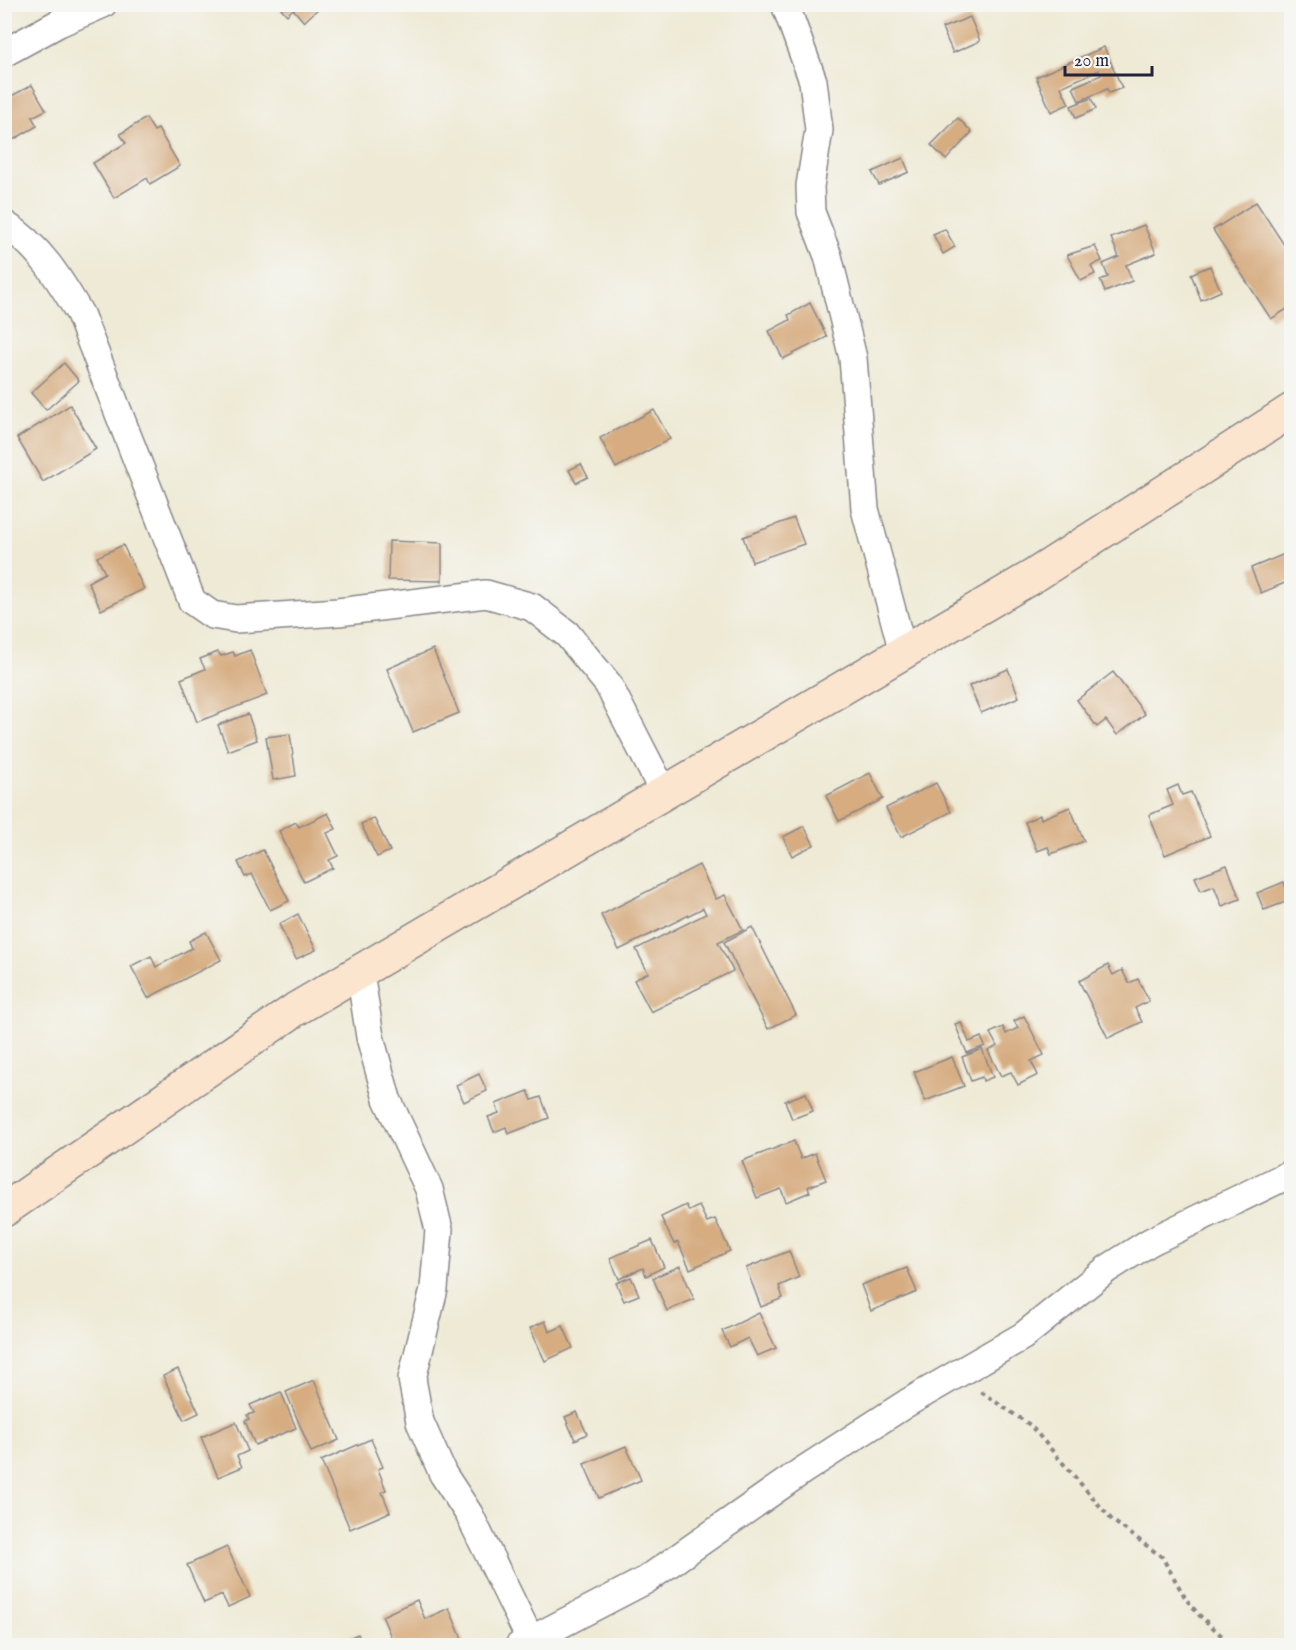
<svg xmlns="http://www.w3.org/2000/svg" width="1296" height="1650" font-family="'IM FELL English',serif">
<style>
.building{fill:#d6ac80}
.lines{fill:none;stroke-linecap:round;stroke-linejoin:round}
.street-casing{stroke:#888688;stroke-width:30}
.secondary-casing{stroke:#888688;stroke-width:36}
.path{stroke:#888688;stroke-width:4;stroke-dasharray:4.5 4.5;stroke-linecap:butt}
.street{stroke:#fff;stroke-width:27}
.secondary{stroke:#fbe5cf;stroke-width:33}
</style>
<rect width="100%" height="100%" fill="#f6f6f2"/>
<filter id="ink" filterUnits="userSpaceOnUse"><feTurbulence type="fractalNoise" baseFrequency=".0167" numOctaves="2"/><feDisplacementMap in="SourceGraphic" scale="12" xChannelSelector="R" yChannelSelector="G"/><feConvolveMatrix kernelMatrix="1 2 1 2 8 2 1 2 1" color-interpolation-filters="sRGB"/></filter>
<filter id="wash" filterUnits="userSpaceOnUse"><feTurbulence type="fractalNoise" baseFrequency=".008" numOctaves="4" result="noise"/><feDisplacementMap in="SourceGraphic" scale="24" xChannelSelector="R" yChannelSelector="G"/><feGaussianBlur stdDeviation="1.35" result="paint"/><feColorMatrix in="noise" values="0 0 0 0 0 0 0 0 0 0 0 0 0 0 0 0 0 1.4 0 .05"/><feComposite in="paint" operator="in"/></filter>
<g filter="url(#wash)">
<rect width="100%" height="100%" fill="#eeead6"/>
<g id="blocks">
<g class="building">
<path d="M 277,4 L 323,4 L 304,22 L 293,9 L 287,15 Z"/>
<path d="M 970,17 L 980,41 L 953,53 L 942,28 Z"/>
<path d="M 1104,47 L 1122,88 L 1109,93 L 1107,89 L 1079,101 L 1073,87 L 1101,75 L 1099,70 L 1061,87 L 1069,104 L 1051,112 L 1036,77 Z"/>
<path d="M 32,85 L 46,110 L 32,117 L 37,126 L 6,144 L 4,100 Z"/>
<path d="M 1091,98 L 1096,109 L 1076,118 L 1071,106 Z"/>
<path d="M 146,118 L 154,131 L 158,129 L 180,166 L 150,184 L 147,178 L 114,198 L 93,163 L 126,143 L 120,134 Z"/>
<path d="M 958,118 L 972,132 L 946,160 L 931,145 Z"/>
<path d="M 903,158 L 909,172 L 879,185 L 872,172 Z"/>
<path d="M 1256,202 L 1292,257 L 1292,306 L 1271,319 L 1213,230 Z"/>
<path d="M 1144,225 L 1156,253 L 1126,265 L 1132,281 L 1105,292 L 1100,280 L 1108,277 L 1103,264 L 1119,257 L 1111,238 Z"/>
<path d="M 945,229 L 955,247 L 943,254 L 933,234 Z"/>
<path d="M 1095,246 L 1102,261 L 1091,266 L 1095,274 L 1081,281 L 1067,255 Z"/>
<path d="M 1210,266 L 1221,291 L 1201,300 L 1191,274 Z"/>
<path d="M 810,303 L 827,337 L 783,359 L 769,331 L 790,320 L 788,315 Z"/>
<path d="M 64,363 L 79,381 L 46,410 L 31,393 Z"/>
<path d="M 70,405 L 96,449 L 43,482 L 17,438 Z"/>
<path d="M 654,410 L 670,439 L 616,468 L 600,438 Z"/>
<path d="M 581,464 L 588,477 L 576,483 L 569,470 Z"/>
<path d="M 794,518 L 804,544 L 752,562 L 743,537 Z"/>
<path d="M 389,541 L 442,543 L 442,581 L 388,580 Z"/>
<path d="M 123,545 L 144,589 L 101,610 L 88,582 L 105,573 L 97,557 Z"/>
<path d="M 1287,553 L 1292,562 L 1292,580 L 1261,593 L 1251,568 Z"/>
<path d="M 433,649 L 459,713 L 413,732 L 387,669 Z"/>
<path d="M 250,650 L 267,695 L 197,722 L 181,679 L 205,669 L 200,659 L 218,652 L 221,656 L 233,652 L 235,656 Z"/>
<path d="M 1008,669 L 1019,697 L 981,713 L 969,686 Z"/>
<path d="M 1113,672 L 1145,714 L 1117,735 L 1106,720 L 1097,727 L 1077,700 Z"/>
<path d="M 248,714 L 257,740 L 228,751 L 218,725 Z"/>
<path d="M 290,734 L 296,776 L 273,780 L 266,737 Z"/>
<path d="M 870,773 L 883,799 L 839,821 L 826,796 Z"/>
<path d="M 936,783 L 951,812 L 901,837 L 886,808 Z"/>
<path d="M 1178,785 L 1182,795 L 1191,792 L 1210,836 L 1165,855 L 1149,815 L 1173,805 L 1167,790 Z"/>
<path d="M 1070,807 L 1084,841 L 1051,854 L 1048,847 L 1037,851 L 1025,822 L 1040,815 L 1041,819 Z"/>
<path d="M 328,813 L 336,829 L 327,833 L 338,856 L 329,860 L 333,868 L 304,882 L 279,831 L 296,822 L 299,827 Z"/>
<path d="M 374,818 L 390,851 L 377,857 L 361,824 Z"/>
<path d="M 804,826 L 814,845 L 792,856 L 783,837 Z"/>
<path d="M 263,850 L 289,901 L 270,910 L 252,874 L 245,877 L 238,862 Z"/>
<path d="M 699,865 L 716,899 L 725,895 L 743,930 L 718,942 L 733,971 L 651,1012 L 634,980 L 648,973 L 636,949 L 706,914 L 703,908 L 619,950 L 601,915 Z"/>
<path d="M 1227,865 L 1240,899 L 1222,906 L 1214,886 L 1201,891 L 1195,877 Z"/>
<path d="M 1284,882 L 1291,900 L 1264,910 L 1257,893 Z"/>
<path d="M 298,914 L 316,950 L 296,959 L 279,924 Z"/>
<path d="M 752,927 L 796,1015 L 768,1029 L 724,942 Z"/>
<path d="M 206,932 L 221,960 L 148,998 L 131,966 L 151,956 L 156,967 L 192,948 L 189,941 Z"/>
<path d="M 1108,965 L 1113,975 L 1122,970 L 1129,983 L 1138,979 L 1149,1001 L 1135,1008 L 1142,1022 L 1108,1038 L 1079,981 Z"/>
<path d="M 1024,1016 L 1044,1055 L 1031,1061 L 1038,1075 L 1018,1085 L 1011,1072 L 1001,1076 L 988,1051 L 997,1046 L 990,1033 L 1003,1027 L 1006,1034 L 1018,1028 L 1014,1021 Z"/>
<path d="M 961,1022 L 969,1042 L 981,1037 L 985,1046 L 967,1053 L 955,1024 Z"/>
<path d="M 982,1049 L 993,1077 L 983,1081 L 982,1077 L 971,1081 L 962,1057 Z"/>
<path d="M 952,1057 L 964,1086 L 925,1101 L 914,1072 Z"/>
<path d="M 479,1074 L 487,1091 L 464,1102 L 456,1085 Z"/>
<path d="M 528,1091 L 532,1100 L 541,1097 L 549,1118 L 508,1134 L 506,1127 L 494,1132 L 488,1117 L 499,1113 L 496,1104 Z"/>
<path d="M 806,1093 L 813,1111 L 792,1119 L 785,1101 Z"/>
<path d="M 794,1141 L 801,1159 L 815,1153 L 826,1180 L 808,1187 L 810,1192 L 786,1202 L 781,1189 L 757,1198 L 742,1161 Z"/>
<path d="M 686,1205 L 689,1211 L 699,1206 L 707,1222 L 715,1219 L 730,1251 L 690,1269 L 678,1242 L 674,1244 L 661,1217 Z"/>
<path d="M 652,1240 L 664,1267 L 646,1276 L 643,1268 L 619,1279 L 610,1258 Z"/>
<path d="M 789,1251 L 799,1277 L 779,1286 L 783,1298 L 761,1307 L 746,1268 Z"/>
<path d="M 680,1266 L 694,1299 L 667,1311 L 653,1278 Z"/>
<path d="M 907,1268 L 917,1292 L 871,1311 L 861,1285 Z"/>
<path d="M 631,1277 L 639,1295 L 624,1301 L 616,1283 Z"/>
<path d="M 759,1313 L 776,1348 L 757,1356 L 748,1338 L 730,1347 L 722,1331 Z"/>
<path d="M 545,1321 L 549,1332 L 563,1326 L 573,1348 L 545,1361 L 530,1328 Z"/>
<path d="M 178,1369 L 199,1413 L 184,1420 L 163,1376 Z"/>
<path d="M 314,1380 L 339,1440 L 311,1452 L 286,1392 Z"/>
<path d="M 281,1392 L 296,1428 L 255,1445 L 245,1421 L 249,1419 L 247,1415 L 254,1413 L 250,1405 Z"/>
<path d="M 577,1412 L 587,1434 L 575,1440 L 565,1417 Z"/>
<path d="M 236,1422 L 248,1451 L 237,1456 L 242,1467 L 218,1477 L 201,1437 Z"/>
<path d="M 371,1439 L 383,1467 L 378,1469 L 386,1490 L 382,1492 L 390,1512 L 350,1529 L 321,1461 Z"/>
<path d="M 626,1446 L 641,1480 L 599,1498 L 584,1464 Z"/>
<path d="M 227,1547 L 250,1597 L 228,1607 L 222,1595 L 204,1603 L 187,1565 Z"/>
<path d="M 417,1600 L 425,1619 L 449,1608 L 465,1646 L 395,1646 L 382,1616 Z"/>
<path d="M 358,1634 L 363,1646 L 331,1646 Z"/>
</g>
</g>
</g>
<g filter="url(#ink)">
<use href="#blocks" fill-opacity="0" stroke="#888688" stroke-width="1.5"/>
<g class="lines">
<defs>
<g id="street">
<path d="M 785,4 L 813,81 L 819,130 L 810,186 L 811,212 L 828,256 L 853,358 L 865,509 L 903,652"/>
<path d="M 4,53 L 59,23 L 103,4"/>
<path d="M 4,224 C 39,245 60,280 80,314 L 192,601 L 212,615 L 236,619 L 338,612 L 486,594 L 532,607 L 567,634 L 608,684 L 664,793"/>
<path d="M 360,972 L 370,1037 L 387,1099 L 429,1189 L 439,1230 L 434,1289 L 412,1379 L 420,1422 L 443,1474 L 469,1514 L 530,1639 L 530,1646"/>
<path d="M 519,1646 L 646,1580 L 802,1471 L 907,1403 L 1023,1336 L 1107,1269 L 1150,1242 L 1292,1173"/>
</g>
<path id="secondary" d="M 4,1210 L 296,1009 L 1035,575 L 1292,410"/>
</defs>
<use href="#street" class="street-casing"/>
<use href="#secondary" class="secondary-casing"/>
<path class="path" d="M 981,1392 L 1030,1425 L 1112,1520 L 1162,1557 L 1186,1599 L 1199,1615 L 1233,1646"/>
<use href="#street" class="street"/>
<use href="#secondary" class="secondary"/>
</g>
</g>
<rect width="1296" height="1650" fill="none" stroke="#f6f6f2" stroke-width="24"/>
<path d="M1065 66v9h87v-9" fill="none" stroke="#22223b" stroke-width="3"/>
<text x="1074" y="66" font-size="18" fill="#22223b" stroke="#f6f6f2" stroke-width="4.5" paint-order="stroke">20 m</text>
</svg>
